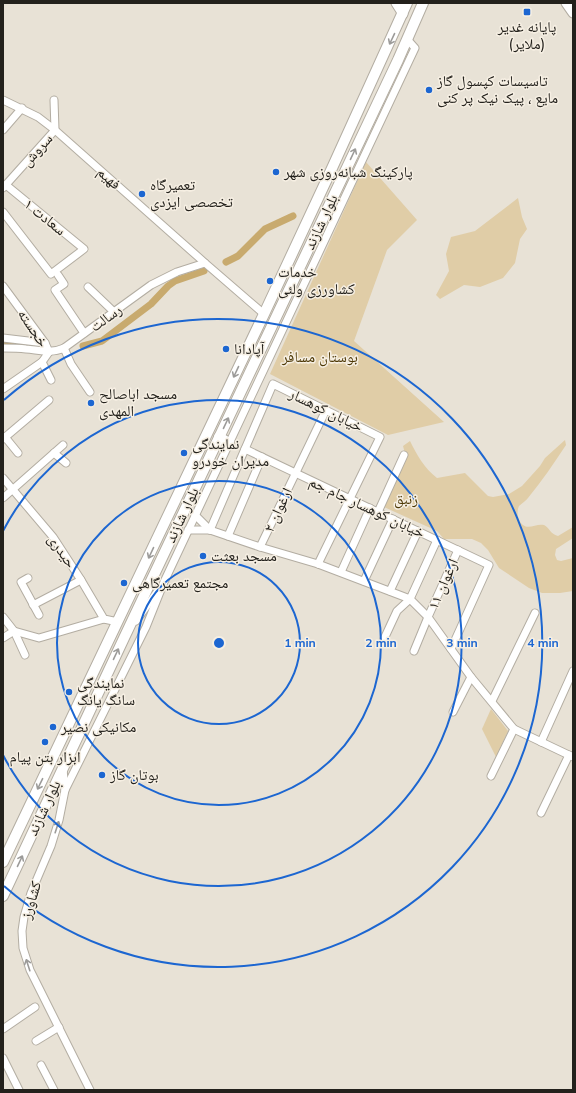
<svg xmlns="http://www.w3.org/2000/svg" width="576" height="1093" font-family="Mulish,'Noto Naskh Arabic',sans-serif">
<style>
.green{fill:#e0cda7}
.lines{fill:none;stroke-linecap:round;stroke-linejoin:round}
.canal{stroke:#c8aa6e;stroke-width:7}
.minor-casing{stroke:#b3ada2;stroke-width:9}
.major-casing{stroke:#b3ada2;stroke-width:11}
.highway-casing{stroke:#b3ada2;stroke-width:12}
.minor{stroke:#fff;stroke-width:7}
.major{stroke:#fff;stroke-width:9}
.highway{stroke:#fff;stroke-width:10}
.oneway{stroke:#9c9b99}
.ring{fill:none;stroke:#1c66d1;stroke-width:2}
.poi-dot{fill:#1c66d1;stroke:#f6efe3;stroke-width:1.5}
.labels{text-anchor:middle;stroke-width:3;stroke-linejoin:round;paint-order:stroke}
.poi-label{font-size:15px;fill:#23211c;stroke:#f6efe3;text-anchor:start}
.street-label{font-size:15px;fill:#23211c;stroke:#f6efe3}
.park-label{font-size:15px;fill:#4c3704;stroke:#f6efe3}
.centre{fill:#1c66d1;stroke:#f6efe3;stroke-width:2}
.ring-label{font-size:12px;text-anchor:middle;font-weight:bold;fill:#1c66d1;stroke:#f6efe3;stroke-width:3;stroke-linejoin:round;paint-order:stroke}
</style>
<rect width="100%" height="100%" fill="#e8e2d6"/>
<g class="green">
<path d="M 366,162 L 417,220 L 387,250 L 354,341 L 444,422 L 388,435 L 270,374 Z"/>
<path d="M 518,198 L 522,217 L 527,229 L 520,239 L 515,263 L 503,278 L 480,287 L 464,285 L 440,299 L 436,295 L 449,271 L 446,254 L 451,237 L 475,231 Z"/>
<path d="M 565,440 L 566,445 C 554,463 542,481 528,498 C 526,501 522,503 519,506 C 516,512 518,521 523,525 C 529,530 537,523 544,525 C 550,528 550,534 558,536 L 573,527 L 573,538 L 556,549 L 555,555 L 557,560 L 561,561 L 573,558 L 573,591 L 560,593 L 542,593 L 529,588 L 499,568 L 488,550 L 481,543 L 472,539 L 444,539 L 437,531 L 384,507 L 406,457 L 403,446 L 410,441 C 417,455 424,468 437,478 L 465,473 L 488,496 L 493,497 L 509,494 L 522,486 L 540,466 L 545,458 Z"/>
<path d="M 491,709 L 508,731 L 496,757 L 482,729 Z"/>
</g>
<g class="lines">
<g class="canal">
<path d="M 226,262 L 238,256 L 265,229 L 293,216"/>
<path d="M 3,343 L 15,343 L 42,348"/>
<path d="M 83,346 L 102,341 L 151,304 L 168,286 L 175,281 L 204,271"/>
</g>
<defs>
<g id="minor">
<path d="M 3,100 L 38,117 L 55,130 L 205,263 L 264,314"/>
<path d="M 3,130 L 22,108"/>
<path d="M 3,188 L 55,130 L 54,100"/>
<path d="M 3,212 L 51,274 L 84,249 L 6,185"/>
<path d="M 58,275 L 64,284 L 55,290 L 84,333"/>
<path d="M 3,286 L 45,343 L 49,352"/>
<path d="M 88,287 L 114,312"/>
<path d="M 3,338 L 45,343"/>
<path d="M 3,348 C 11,348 18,348 26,349 C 39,350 51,354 64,348 L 151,285 L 177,272 L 205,263"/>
<path d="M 64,348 L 71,364 L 90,392"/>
<path d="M 42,362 L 51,380"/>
<path d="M 3,389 L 42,362 L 49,352"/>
<path d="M 5,437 L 18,453"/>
<path d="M 3,439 L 49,400"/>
<path d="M 245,449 L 489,565 L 451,649"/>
<path d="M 54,453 L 66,463"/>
<path d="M 3,478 L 53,537 L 81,580 L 104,619 L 118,622"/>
<path d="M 3,498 L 63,445"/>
<path d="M 378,512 L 404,455"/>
<path d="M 195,515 L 210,530"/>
<path d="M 188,530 L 210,530 L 260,547 L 318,564 L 410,599 L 428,617 L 471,677 L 514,729 L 573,757"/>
<path d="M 210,530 L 273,384 L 380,437 L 318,564"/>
<path d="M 228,536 L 262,457"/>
<path d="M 260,547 L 326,410"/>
<path d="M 341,572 L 370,508"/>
<path d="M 28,578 L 21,582 L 39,615"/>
<path d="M 364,581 L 393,519"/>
<path d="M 390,591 L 418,531"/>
<path d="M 33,605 L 81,580"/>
<path d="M 3,617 L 14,631 L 25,655"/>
<path d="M 136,621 L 157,592"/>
<path d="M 3,638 L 14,631 L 39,638 L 104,619"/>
<path d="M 384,639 L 397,611 L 410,599 L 437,540"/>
<path d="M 414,651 L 428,617 L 458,550"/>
<path d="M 492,701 L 535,613"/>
<path d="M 453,712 L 471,677"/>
<path d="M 541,742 L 573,671"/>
<path d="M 63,769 L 65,790 L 59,820 L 51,846 L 31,893 L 24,917 L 22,931 L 23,948 L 30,970 L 90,1090"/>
<path d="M 491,776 L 514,729"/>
<path d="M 65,790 L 146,627 L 164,582 L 415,48 L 407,39"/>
<path d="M 541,813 L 569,755"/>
<path d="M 3,1029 L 35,1007"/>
<path d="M 36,1041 L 59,1027"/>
<path d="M 3,1058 L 19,1090"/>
<path d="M 41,1065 L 54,1090"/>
</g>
<g id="major">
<path d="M 396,3 L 403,14"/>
<path d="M 566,3 L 573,13"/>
</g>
<g id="highway">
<path d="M 219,437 L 229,443"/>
<path d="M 3,862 L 264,314 L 333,166 L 407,3"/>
<path d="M 3,896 L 124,638 L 398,60 L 423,3"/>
</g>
</defs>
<use href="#minor" class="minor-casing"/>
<use href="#major" class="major-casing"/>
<use href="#highway" class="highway-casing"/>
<use href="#minor" class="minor"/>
<use href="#major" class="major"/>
<use href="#highway" class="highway"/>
</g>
<defs><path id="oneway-shaft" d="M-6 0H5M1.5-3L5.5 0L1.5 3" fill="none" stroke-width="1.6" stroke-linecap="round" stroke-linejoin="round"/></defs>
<g class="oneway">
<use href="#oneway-shaft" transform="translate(392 39) rotate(115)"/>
<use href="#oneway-shaft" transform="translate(353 154) rotate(-65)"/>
<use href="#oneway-shaft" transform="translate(236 372) rotate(115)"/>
<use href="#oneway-shaft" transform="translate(226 423) rotate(-65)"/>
<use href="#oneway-shaft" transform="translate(151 553) rotate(115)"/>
<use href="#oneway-shaft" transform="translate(116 654) rotate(-65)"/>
<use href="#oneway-shaft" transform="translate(40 784) rotate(116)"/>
<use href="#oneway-shaft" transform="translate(57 827) rotate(-72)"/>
<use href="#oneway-shaft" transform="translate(20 861) rotate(-65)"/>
<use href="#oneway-shaft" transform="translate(28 965) rotate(-108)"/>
</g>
<g class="ring">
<circle cx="219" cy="643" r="81"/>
<circle cx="219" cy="643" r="162"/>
<path d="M3 531A243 243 0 1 1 3 755"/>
<path d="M4 400A324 324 0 1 1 4 886"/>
</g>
<g class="poi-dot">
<rect x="523" y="8" width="8" height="8" rx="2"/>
<circle cx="429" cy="90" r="4"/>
<circle cx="276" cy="172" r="4"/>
<circle cx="142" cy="194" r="4"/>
<circle cx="270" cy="281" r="4"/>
<circle cx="226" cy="349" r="4"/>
<circle cx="91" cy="403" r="4"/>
<circle cx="184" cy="453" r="4"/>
<circle cx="203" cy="556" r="4"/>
<circle cx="124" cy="583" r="4"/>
<circle cx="69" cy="692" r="4"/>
<circle cx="53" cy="727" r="4"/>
<circle cx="45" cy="742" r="4"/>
<circle cx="102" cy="775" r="4"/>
</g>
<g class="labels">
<g class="poi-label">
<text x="527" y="32" text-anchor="middle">پایانه غدیر<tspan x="527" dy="17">(ملایر)</tspan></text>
<text x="437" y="86">تاسیسات کپسول گاز<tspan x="437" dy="17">مایع ، پیک نیک پر کنی</tspan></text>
<text x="284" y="177">پارکینگ شبانه‌روزی شهر</text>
<text x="150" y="190">تعمیرگاه<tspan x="150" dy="17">تخصصی ایزدی</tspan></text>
<text x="278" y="277">خدمات<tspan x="278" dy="17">کشاورزی ولئی</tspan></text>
<text x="234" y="354">آپادانا</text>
<text x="99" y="399">مسجد اباصالح<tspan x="99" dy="17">المهدی</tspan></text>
<text x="192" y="449">نمایندگی<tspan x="192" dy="17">مدیران خودرو</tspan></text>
<text x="211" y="561">مسجد بعثت</text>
<text x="132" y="588">مجتمع تعمیرگاهی</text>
<text x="77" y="688">نمایندگی<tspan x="77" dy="17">سانگ یانگ</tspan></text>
<text x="61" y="732">مکانیکی نصیر</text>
<text x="45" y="762" text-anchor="middle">ابزار بتن پیام</text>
<text x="110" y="780">بوتان گاز</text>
</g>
<g class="street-label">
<text transform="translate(37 150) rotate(-48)" y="5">سروش</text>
<text transform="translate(109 178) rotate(42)" y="5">فهیم</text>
<text transform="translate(45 217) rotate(39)" y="5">سعادت ۱</text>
<text transform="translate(321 222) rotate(-65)" y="5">بلوار شازند</text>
<text transform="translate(106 318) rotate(-36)" y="5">رسالت</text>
<text transform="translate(33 328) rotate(56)" y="5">خجسته</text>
<text transform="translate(326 410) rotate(26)" y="5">خیابان کوهسار</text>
<text transform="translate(367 507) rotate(25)" y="5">خیابان کوهسار جام جم</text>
<text transform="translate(278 510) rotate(-65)" y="5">ارغوان ۲</text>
<text transform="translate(182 515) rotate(-65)" y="5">بلوار شازند</text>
<text transform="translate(62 551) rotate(55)" y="5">حیدری</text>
<text transform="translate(443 584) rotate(-66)" y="5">ارغوان ۱۱</text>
<text transform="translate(44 808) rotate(-65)" y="5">بلوار شازند</text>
<text transform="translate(31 900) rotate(-73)" y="5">کشاورز</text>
</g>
<g class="park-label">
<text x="320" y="362">بوستان مسافر</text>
<text x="406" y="504">زنبق</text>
</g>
</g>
<circle cx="219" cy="643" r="6" class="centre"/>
<g class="ring-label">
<text x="300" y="647">1 min</text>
<text x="381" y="647">2 min</text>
<text x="462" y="647">3 min</text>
<text x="543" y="647">4 min</text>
</g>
<rect width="576" height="1093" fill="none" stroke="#23211c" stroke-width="8"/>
</svg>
